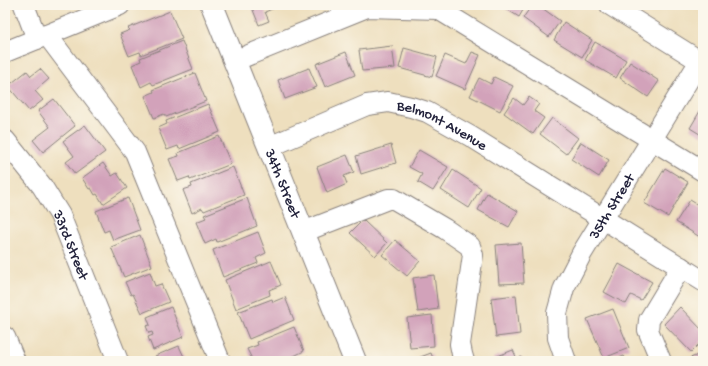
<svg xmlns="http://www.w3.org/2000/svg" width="708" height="366" font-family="'Gochi Hand',sans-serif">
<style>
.building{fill:#d2a2ba}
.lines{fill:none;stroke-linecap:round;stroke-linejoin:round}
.minor-casing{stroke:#88807c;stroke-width:22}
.major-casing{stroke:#88807c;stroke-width:24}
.minor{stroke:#fff;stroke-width:20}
.major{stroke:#fff;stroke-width:22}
.labels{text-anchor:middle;stroke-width:3.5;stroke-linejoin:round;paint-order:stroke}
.street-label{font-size:15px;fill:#22223b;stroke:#fbf7ec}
</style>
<rect width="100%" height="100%" fill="#fbf7ec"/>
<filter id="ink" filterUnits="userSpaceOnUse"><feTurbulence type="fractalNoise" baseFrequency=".025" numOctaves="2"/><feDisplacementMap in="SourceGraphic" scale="8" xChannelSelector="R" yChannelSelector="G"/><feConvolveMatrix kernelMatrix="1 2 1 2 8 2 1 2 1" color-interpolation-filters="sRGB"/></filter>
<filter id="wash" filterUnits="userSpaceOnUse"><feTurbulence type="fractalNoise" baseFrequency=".012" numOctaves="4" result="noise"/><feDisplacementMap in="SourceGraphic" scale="16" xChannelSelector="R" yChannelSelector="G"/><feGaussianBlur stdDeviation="0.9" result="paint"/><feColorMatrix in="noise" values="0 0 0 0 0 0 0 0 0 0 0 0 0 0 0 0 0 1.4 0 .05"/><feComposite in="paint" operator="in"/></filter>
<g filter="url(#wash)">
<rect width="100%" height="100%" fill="#eedfbe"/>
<g id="blocks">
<g class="building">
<path d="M 251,5 L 281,5 L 265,12 L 269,21 L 259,25 Z"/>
<path d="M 500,5 L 526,5 L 519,17 Z"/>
<path d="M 532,5 L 538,5 L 560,21 L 549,37 L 523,18 Z"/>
<path d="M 170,11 L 182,39 L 141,55 L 140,52 L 129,56 L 120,34 L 130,30 L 128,28 Z"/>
<path d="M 564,22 L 592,40 L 582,57 L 554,40 Z"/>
<path d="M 182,41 L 193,69 L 153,85 L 151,82 L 141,87 L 132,65 L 141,61 L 140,58 Z"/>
<path d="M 595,42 L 626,60 L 616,78 L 585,60 Z"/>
<path d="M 392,46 L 395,68 L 362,71 L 359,50 Z"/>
<path d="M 404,48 L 437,57 L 432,77 L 399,68 Z"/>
<path d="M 346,52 L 355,75 L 325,87 L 316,64 Z"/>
<path d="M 472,52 L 480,55 L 465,89 L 436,76 L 445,55 L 466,64 Z"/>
<path d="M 630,62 L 659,81 L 648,97 L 620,78 Z"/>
<path d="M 309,68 L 317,87 L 285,99 L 278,80 Z"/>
<path d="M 40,69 L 49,79 L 35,91 L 43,100 L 29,111 L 8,86 L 27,71 L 31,76 Z"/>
<path d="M 195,73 L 206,101 L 166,117 L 164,114 L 154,118 L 145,96 L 154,92 L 153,90 Z"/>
<path d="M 494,77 L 513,86 L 500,111 L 470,96 L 479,78 L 491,84 Z"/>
<path d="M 529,97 L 539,104 L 534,111 L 544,118 L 533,134 L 504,113 L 514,98 L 523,105 Z"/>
<path d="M 54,99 L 75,126 L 43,152 L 33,140 L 50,127 L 38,111 Z"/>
<path d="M 208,104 L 220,132 L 179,149 L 178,146 L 167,150 L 158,128 L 167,124 L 166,121 Z"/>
<path d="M 703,106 L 703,136 L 690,128 Z"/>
<path d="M 552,118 L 578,138 L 566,154 L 540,134 Z"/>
<path d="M 85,125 L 105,152 L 75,174 L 66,162 L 74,156 L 63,141 Z"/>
<path d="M 219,136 L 231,164 L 190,180 L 189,177 L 178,181 L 169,159 L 179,156 L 178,153 Z"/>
<path d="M 581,142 L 609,160 L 599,177 L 571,159 Z"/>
<path d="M 391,145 L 396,163 L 361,174 L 356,156 Z"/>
<path d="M 419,150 L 448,167 L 433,191 L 418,182 L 422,174 L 409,167 Z"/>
<path d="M 347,155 L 354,172 L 344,176 L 347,184 L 327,193 L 317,167 Z"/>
<path d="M 103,163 L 112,176 L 117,173 L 127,188 L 103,204 L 97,194 L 95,195 L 91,188 L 89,189 L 82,178 Z"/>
<path d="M 233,167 L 244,195 L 204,211 L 202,208 L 192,213 L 183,190 L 192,187 L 191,184 Z"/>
<path d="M 665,168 L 688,182 L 668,217 L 644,203 Z"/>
<path d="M 453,170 L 481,188 L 469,208 L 441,190 Z"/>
<path d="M 487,193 L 518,211 L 509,227 L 478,210 Z"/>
<path d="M 128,198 L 140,230 L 113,240 L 109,230 L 104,232 L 96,211 Z"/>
<path d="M 247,198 L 257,226 L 217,242 L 216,239 L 205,244 L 196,222 L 206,218 L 204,215 Z"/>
<path d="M 690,200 L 703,208 L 703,239 L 676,222 Z"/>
<path d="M 363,220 L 387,243 L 375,256 L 350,233 Z"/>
<path d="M 258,232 L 266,253 L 256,258 L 258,263 L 223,277 L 213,250 Z"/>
<path d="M 140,235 L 152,266 L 124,277 L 111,247 Z"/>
<path d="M 395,240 L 420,261 L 407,276 L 382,255 Z"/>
<path d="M 521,243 L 524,283 L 499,284 L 496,245 Z"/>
<path d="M 271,261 L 281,285 L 269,290 L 270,295 L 236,309 L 225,280 Z"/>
<path d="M 619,264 L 652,282 L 641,300 L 631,295 L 626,304 L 604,292 Z"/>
<path d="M 150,272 L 155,286 L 161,284 L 169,302 L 142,313 L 133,294 L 131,295 L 125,282 Z"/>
<path d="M 434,275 L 438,309 L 418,312 L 413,278 Z"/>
<path d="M 516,295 L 520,334 L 496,337 L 491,298 Z"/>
<path d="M 285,297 L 294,320 L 249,339 L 238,312 L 272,299 L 273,302 Z"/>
<path d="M 171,307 L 183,337 L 153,350 L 148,337 L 153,335 L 152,332 L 149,333 L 146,326 L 150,325 L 147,317 Z"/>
<path d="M 680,307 L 703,331 L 703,340 L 691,352 L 664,324 Z"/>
<path d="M 613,309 L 629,348 L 604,358 L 587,319 Z"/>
<path d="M 432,315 L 434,346 L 410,348 L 407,318 Z"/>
<path d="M 294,327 L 304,351 L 284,361 L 253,361 L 247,349 L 258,345 L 257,342 Z"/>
<path d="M 179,346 L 186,361 L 157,361 L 155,356 Z"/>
<path d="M 513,350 L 517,359 L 521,357 L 523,361 L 494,361 L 493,358 Z"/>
<path d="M 431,353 L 434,361 L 410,361 Z"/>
<path d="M 703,353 L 703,361 L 686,361 L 685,360 Z"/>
<path d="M 308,356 L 310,361 L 297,361 Z"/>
<path d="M 624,356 L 627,361 L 612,361 Z"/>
</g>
</g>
</g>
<g filter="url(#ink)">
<use href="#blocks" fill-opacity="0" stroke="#88807c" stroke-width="1"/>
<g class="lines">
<defs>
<g id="minor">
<path d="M 24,5 L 37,39"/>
<path d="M 610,5 L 703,63"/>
<path d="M 47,35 L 135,152 L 220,361"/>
<path d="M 5,52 L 120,5"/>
<path d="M 234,61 L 367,7 L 438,9 L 703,171"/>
<path id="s1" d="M 5,140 L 42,186 L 60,215 L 118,361"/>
<path id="s2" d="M 269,147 L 367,105 L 388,102 L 411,107 L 427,112 L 470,136 L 703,281"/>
<path d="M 303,232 L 388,199 L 394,199 L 445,229 L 470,246 L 473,255 L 460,344 L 462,354 L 464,361"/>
<path d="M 5,337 L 15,361"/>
<path id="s3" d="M 566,361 L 558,338 L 557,313 L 564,288 L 582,253 L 700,61"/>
<path d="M 661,361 L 648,330 L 649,320 L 681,267"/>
</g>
<g id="major">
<path id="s4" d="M 212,5 L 355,361"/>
</g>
</defs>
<use href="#minor" class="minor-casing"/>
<use href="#major" class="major-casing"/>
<use href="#minor" class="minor"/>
<use href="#major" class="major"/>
</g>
</g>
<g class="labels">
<g class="street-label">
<text dy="5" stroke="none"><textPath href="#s2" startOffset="187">Belmont Avenue</textPath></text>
<text dy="5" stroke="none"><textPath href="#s4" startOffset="192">34th Street</textPath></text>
<text dy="5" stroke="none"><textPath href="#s3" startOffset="170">35th Street</textPath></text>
<text dy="5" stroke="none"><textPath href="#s1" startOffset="125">33rd Street</textPath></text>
</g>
</g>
<rect width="708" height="366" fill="none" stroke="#fbf7ec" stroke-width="20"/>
</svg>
